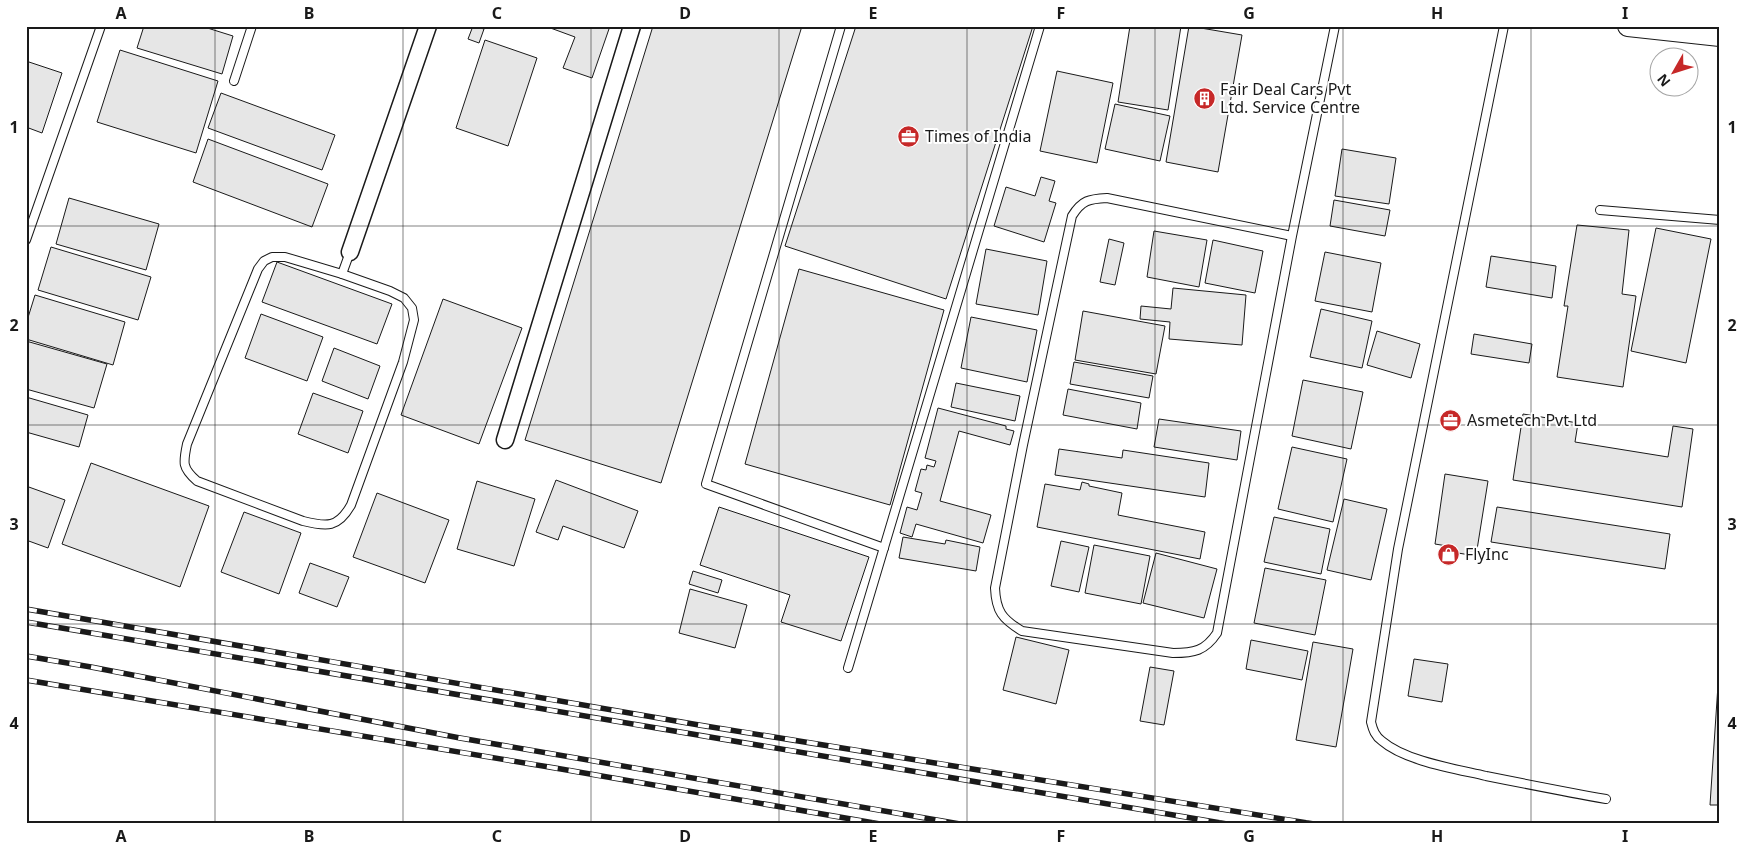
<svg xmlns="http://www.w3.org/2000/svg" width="1746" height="850" font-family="'Noto Sans',sans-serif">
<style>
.building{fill:#e6e6e6;stroke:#1a1a1a}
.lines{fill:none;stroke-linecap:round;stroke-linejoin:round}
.service-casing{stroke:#1a1a1a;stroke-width:10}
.minor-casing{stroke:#1a1a1a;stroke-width:19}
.tertiary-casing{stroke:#1a1a1a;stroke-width:22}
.service{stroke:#fff;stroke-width:8}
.minor{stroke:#fff;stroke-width:16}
.tertiary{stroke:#fff;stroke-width:20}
.rail-casing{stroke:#1a1a1a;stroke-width:5.5}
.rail{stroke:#fff;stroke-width:4;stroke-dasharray:11;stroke-linecap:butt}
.grid{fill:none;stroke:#1a1a1a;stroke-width:1;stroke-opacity:0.55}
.labels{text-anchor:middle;stroke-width:4;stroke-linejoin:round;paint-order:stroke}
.poi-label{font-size:16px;fill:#1a1a1a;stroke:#fff;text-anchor:start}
.neatline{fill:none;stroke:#1a1a1a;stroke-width:2}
.grid-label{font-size:16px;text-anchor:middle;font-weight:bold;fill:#1a1a1a}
</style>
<rect width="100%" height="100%" fill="#fff"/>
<g class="building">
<path d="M 144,26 L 201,26 L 233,36 L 222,74 L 137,48 Z"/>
<path d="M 473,26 L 484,29 L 479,43 L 468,39 Z"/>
<path d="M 545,26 L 610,26 L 592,78 L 563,68 L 575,37 Z"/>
<path d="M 653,26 L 802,26 L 661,483 L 525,440 Z"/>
<path d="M 856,26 L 1033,26 L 946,299 L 785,246 Z"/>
<path d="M 1130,26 L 1181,26 L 1168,110 L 1118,102 Z"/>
<path d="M 1189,26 L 1242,35 L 1218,172 L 1166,162 Z"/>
<path d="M 485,40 L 537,58 L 508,146 L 456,128 Z"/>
<path d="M 120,50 L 218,81 L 196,153 L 97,122 Z"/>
<path d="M 26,61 L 62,73 L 42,133 L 26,127 Z"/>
<path d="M 1057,71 L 1113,83 L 1097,163 L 1040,151 Z"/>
<path d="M 221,93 L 335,135 L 322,170 L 208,128 Z"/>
<path d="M 1115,104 L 1170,116 L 1160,161 L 1105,149 Z"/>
<path d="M 208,139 L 328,184 L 312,227 L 193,182 Z"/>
<path d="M 1342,149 L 1396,158 L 1389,204 L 1335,196 Z"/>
<path d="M 1041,177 L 1055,181 L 1049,201 L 1056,203 L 1044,242 L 994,226 L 1006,187 L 1035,196 Z"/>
<path d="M 69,198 L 159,224 L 146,270 L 56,244 Z"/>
<path d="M 1334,200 L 1390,210 L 1385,236 L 1330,226 Z"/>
<path d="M 1577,225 L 1629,230 L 1622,294 L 1636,296 L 1623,387 L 1557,377 L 1568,306 L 1564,306 Z"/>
<path d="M 1656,228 L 1711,239 L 1686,363 L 1631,351 Z"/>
<path d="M 1154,231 L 1207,240 L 1199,287 L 1147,277 Z"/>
<path d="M 1109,239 L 1124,243 L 1115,285 L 1100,282 Z"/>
<path d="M 1213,240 L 1263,251 L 1255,293 L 1205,283 Z"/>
<path d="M 51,247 L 151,277 L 138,320 L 38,290 Z"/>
<path d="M 986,249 L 1047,261 L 1038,315 L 976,304 Z"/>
<path d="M 1325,252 L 1381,263 L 1372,312 L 1315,301 Z"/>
<path d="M 1491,256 L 1556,266 L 1552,298 L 1486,287 Z"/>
<path d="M 277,262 L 392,304 L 377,344 L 262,302 Z"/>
<path d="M 799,269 L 944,310 L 890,505 L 745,464 Z"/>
<path d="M 1173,288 L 1246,295 L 1242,345 L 1169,339 L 1170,322 L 1140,319 L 1141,306 L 1171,309 Z"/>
<path d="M 35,295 L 125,322 L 113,365 L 26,339 L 26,324 Z"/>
<path d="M 443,299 L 522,328 L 479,444 L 401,415 Z"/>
<path d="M 1321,309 L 1372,321 L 1362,368 L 1310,357 Z"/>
<path d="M 1083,311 L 1165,326 L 1156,374 L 1075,360 Z"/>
<path d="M 261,314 L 323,337 L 307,381 L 245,358 Z"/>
<path d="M 971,317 L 1037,330 L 1027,382 L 961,368 Z"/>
<path d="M 1377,331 L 1420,344 L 1411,378 L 1367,365 Z"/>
<path d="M 1474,334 L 1532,344 L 1529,363 L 1471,354 Z"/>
<path d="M 26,341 L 107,364 L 94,408 L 26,389 Z"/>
<path d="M 334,348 L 380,366 L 368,399 L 322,381 Z"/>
<path d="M 1074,362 L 1153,376 L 1149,398 L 1070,384 Z"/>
<path d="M 1303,380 L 1363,392 L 1351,449 L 1292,436 Z"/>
<path d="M 956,383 L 1020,396 L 1015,421 L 951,407 Z"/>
<path d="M 1068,389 L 1141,403 L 1137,429 L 1063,415 Z"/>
<path d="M 313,393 L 363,411 L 348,453 L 298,434 Z"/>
<path d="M 26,397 L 88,415 L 79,447 L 26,432 Z"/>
<path d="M 938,408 L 1006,426 L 1006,429 L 1014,431 L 1010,445 L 959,431 L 940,501 L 991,515 L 983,543 L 916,524 L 912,537 L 900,533 L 907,507 L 917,510 L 922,493 L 915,491 L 921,469 L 926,470 L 927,465 L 934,467 L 936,461 L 925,458 Z"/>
<path d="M 1523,414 L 1578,423 L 1575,442 L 1668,457 L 1673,426 L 1693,429 L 1682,507 L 1513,480 Z"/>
<path d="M 1159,419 L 1241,431 L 1237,460 L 1154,447 Z"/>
<path d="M 1292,447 L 1347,459 L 1333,522 L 1278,509 Z"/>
<path d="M 1059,449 L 1122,458 L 1123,450 L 1209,463 L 1205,497 L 1055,475 Z"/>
<path d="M 91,463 L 209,506 L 180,587 L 62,544 Z"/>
<path d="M 1445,474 L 1488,481 L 1476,556 L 1452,552 L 1453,547 L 1435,544 Z"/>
<path d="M 556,480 L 638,511 L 624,548 L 563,526 L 558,540 L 536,532 Z"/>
<path d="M 477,481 L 535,499 L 514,566 L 457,549 Z"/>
<path d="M 1082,482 L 1089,484 L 1089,486 L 1122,493 L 1118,515 L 1205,532 L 1200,559 L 1037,527 L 1045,484 L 1080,490 Z"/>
<path d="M 26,486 L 65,500 L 48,548 L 26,540 Z"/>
<path d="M 377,493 L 449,520 L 425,583 L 353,557 Z"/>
<path d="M 1344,499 L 1387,509 L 1371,580 L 1327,570 Z"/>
<path d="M 719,507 L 869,557 L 841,641 L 781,622 L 790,595 L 700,565 Z"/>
<path d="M 1497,507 L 1670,534 L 1665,569 L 1491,542 Z"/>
<path d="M 244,512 L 301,533 L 279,594 L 221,572 Z"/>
<path d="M 1274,517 L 1330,529 L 1321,574 L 1264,562 Z"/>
<path d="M 903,537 L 945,544 L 946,540 L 980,547 L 976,571 L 899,558 Z"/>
<path d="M 1061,541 L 1089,547 L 1079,592 L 1051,586 Z"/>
<path d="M 1094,545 L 1150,556 L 1141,604 L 1085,593 Z"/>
<path d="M 1156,553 L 1217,569 L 1204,618 L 1143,603 Z"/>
<path d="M 310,563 L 349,577 L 337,607 L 299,593 Z"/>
<path d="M 1265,568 L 1326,580 L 1315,635 L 1254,623 Z"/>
<path d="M 693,571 L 722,580 L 718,593 L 689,584 Z"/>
<path d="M 690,589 L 747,605 L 735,648 L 679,633 Z"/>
<path d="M 1016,637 L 1069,650 L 1056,704 L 1003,690 Z"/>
<path d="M 1251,640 L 1308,651 L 1302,680 L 1246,669 Z"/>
<path d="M 1313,642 L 1353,649 L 1336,747 L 1296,740 Z"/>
<path d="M 1720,655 L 1720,805 L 1710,805 Z"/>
<path d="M 1414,659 L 1448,664 L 1442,702 L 1408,696 Z"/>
<path d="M 1150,667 L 1174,671 L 1164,725 L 1140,721 Z"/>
</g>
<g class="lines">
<defs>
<g id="service">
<path d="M 841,26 L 706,484 L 884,548"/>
<path d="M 1504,26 L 1398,549 L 1371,722 C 1373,730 1375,736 1382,741 C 1405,761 1456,769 1486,776 C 1526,784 1566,792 1606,799"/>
<path d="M 234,81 L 252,26"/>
<path d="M 1600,210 L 1720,220"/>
<path d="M 1292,236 L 1107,198 C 1089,199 1082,200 1072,216 L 1023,445 L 995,588 C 996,611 1002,619 1022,631 L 1173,653 C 1194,653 1205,651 1217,633 L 1292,236 L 1335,26"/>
<path d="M 26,240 L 101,26"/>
<path d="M 272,257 L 285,257 L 342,274 L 390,291 L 404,298 L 412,308 L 414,320 L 403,362 L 351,505 C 338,528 327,527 303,521 L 197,481 C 182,468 183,463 187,444 L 258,269 L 264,261 Z"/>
<path d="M 342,274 L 350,252"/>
<path d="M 848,668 L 1040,26"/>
</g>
<g id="minor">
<path d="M 350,252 L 428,26"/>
<path d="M 505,440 L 632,26"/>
</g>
<path id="tertiary" d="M 1628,26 L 1720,36"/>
</defs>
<use href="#service" class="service-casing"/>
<use href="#minor" class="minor-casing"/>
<use href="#tertiary" class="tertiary-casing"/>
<use href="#service" class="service"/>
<use href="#minor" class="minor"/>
<use href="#tertiary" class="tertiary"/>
<defs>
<g id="rail">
<path d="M 26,609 L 699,725 L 1314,824"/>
<path d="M 26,622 L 1227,824"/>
<path d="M 26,656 L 91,667 L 460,738 L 960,824"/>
<path d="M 26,680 L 561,769 L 880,824"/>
</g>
</defs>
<use href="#rail" class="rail-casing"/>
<use href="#rail" class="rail"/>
</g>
<path class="grid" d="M 215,26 L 215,824M 403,26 L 403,824M 591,26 L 591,824M 779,26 L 779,824M 967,26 L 967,824M 1155,26 L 1155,824M 1343,26 L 1343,824M 1531,26 L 1531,824M 26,226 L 1720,226M 26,425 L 1720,425M 26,624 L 1720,624"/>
<defs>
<symbol id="building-disc" viewBox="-11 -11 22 22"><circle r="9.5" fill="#c62828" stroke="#fff"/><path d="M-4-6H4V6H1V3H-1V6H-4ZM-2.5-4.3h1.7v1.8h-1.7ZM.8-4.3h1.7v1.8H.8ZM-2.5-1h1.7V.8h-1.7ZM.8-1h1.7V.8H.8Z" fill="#fff"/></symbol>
<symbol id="office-disc" viewBox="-11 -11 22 22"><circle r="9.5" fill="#c62828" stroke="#fff"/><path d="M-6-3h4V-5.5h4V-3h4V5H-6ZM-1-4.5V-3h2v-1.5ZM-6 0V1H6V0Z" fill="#fff"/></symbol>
<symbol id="shop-disc" viewBox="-11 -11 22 22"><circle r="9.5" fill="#c62828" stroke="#fff"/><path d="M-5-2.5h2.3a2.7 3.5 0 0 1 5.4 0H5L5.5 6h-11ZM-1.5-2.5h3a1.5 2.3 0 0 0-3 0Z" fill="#fff"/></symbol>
</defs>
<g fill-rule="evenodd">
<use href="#building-disc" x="1192" y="86" width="25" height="25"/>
<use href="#office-disc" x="896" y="124" width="25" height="25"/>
<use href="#office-disc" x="1438" y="408" width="25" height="25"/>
<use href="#shop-disc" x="1436" y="542" width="25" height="25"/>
</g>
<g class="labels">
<g class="poi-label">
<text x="1220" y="95">Fair Deal Cars Pvt<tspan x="1220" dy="18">Ltd. Service Centre</tspan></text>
<text x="925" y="142">Times of India</text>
<text x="1467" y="426">Asmetech Pvt Ltd</text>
<text x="1465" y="560">FlyInc</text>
</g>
</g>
<rect width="1746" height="850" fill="none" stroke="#ffffff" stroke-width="55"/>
<g transform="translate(1674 72) rotate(231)"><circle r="24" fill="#ffffff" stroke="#a3a3a3"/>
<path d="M0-4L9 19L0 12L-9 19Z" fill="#c62828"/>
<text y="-8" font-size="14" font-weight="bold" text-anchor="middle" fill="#1a1a1a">N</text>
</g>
<rect x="28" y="28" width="1690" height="794" class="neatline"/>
<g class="grid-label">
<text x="121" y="19">A</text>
<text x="309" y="19">B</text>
<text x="497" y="19">C</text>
<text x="685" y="19">D</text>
<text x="873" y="19">E</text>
<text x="1061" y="19">F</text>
<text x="1249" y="19">G</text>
<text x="1437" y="19">H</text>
<text x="1625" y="19">I</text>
<text x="14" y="133">1</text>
<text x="1732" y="133">1</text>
<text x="14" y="331">2</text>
<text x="1732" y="331">2</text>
<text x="14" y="530">3</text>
<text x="1732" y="530">3</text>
<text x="14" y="729">4</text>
<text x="1732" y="729">4</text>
<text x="121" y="842">A</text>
<text x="309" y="842">B</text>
<text x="497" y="842">C</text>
<text x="685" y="842">D</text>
<text x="873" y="842">E</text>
<text x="1061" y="842">F</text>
<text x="1249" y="842">G</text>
<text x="1437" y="842">H</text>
<text x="1625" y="842">I</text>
</g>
</svg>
